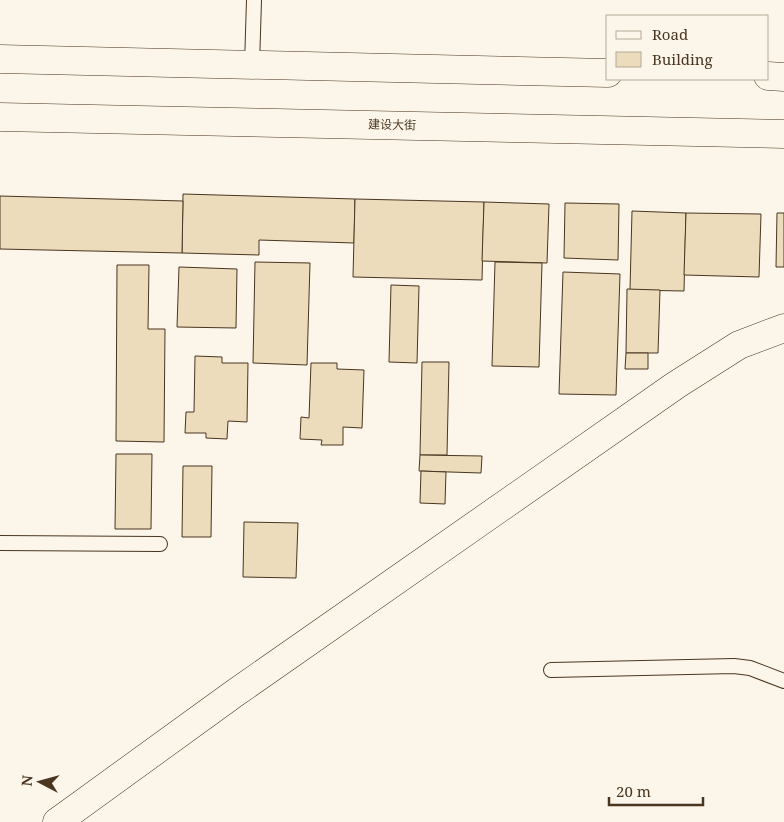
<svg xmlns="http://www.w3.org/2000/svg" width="784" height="822" font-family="'Noto Serif','Noto Sans SC',serif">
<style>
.building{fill:#ecdcbc;stroke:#4a3520}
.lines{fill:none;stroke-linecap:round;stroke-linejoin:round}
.service-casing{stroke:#4a3520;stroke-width:16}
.minor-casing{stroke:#4a3520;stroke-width:29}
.primary-casing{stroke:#4a3520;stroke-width:29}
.service{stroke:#fbf6e9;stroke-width:14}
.minor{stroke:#fbf6e9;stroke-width:28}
.primary{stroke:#fbf6e9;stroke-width:28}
.labels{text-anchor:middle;stroke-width:4;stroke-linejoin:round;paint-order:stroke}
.street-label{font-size:12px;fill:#4a3520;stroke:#fbf6e9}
</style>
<rect width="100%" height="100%" fill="#fbf6e9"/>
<g class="building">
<path d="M 183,194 L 355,199 L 354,243 L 259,240 L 259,255 L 182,253 Z"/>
<path d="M 0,196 L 183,201 L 182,253 L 0,249 Z"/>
<path d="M 355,199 L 484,202 L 482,280 L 353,277 Z"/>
<path d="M 484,202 L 549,204 L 547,263 L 482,261 Z"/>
<path d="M 565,203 L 619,204 L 618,260 L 564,258 Z"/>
<path d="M 632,211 L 686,213 L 684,291 L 630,290 Z"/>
<path d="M 686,213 L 761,214 L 759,277 L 684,275 Z"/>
<path d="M 777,213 L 784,213 L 784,267 L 776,267 Z"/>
<path d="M 255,262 L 310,263 L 307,365 L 253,363 Z"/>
<path d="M 495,262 L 542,263 L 539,367 L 492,366 Z"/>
<path d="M 117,265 L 149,265 L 148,329 L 165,329 L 164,442 L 116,441 Z"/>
<path d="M 179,267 L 237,269 L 236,328 L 177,327 Z"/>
<path d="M 563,272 L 620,274 L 616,395 L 559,394 Z"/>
<path d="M 391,285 L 419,286 L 417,363 L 389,362 Z"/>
<path d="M 627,289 L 660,290 L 658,353 L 626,353 Z"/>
<path d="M 626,353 L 648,353 L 648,369 L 625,369 Z"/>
<path d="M 195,356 L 222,357 L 222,363 L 248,363 L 247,422 L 228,421 L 227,439 L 206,438 L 206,433 L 185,433 L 186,412 L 194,412 Z"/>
<path d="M 422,362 L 449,362 L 447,455 L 420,455 Z"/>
<path d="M 311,363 L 337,363 L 337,369 L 364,370 L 362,428 L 343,427 L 343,445 L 321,445 L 322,440 L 300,439 L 301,417 L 309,418 Z"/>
<path d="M 116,454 L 152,454 L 151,529 L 115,529 Z"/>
<path d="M 420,455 L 482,456 L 481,473 L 419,471 Z"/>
<path d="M 183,466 L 212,466 L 211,537 L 182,537 Z"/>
<path d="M 421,471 L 446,472 L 445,504 L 420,503 Z"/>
<path d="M 244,522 L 298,523 L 296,578 L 243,577 Z"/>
</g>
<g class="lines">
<defs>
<g id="service">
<path d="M 252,65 L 254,0"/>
<path d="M 0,543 L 160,544"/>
<path d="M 551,670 L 734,666 L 750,668 L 784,681"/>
</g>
<path id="minor" d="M 57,822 L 235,693 L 676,385 L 739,345 L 784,328"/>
<g id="primary">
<path d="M 0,59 L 608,73"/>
<path d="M 768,76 L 784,77"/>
<path d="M 0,117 L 784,134"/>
</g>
</defs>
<use href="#service" class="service-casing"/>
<use href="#minor" class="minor-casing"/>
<use href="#primary" class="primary-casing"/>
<use href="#service" class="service"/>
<use href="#minor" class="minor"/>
<use href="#primary" class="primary"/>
</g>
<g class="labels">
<g class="street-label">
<text transform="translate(392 125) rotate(1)" y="4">建设大街</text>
</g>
</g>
<rect x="606" y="15" width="162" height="65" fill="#fbf6e9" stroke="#b4a999"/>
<rect x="616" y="31" width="25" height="8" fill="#fbf6e9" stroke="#b4a999"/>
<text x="652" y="40" font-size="15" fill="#4a3520">Road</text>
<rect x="616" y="52" width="25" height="15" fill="#ecdcbc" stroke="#b4a999"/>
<text x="652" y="65" font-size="15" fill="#4a3520">Building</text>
<g transform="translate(40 782) rotate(276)" stroke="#fbf6e9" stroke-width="4" paint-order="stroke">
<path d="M0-4L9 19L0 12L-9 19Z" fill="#4a3520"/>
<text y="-8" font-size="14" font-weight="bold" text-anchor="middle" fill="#4a3520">N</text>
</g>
<path d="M609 797v8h94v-8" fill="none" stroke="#4a3520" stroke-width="2.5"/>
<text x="616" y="797" font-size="15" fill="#4a3520" stroke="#fbf6e9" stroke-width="4" paint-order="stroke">20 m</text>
</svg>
